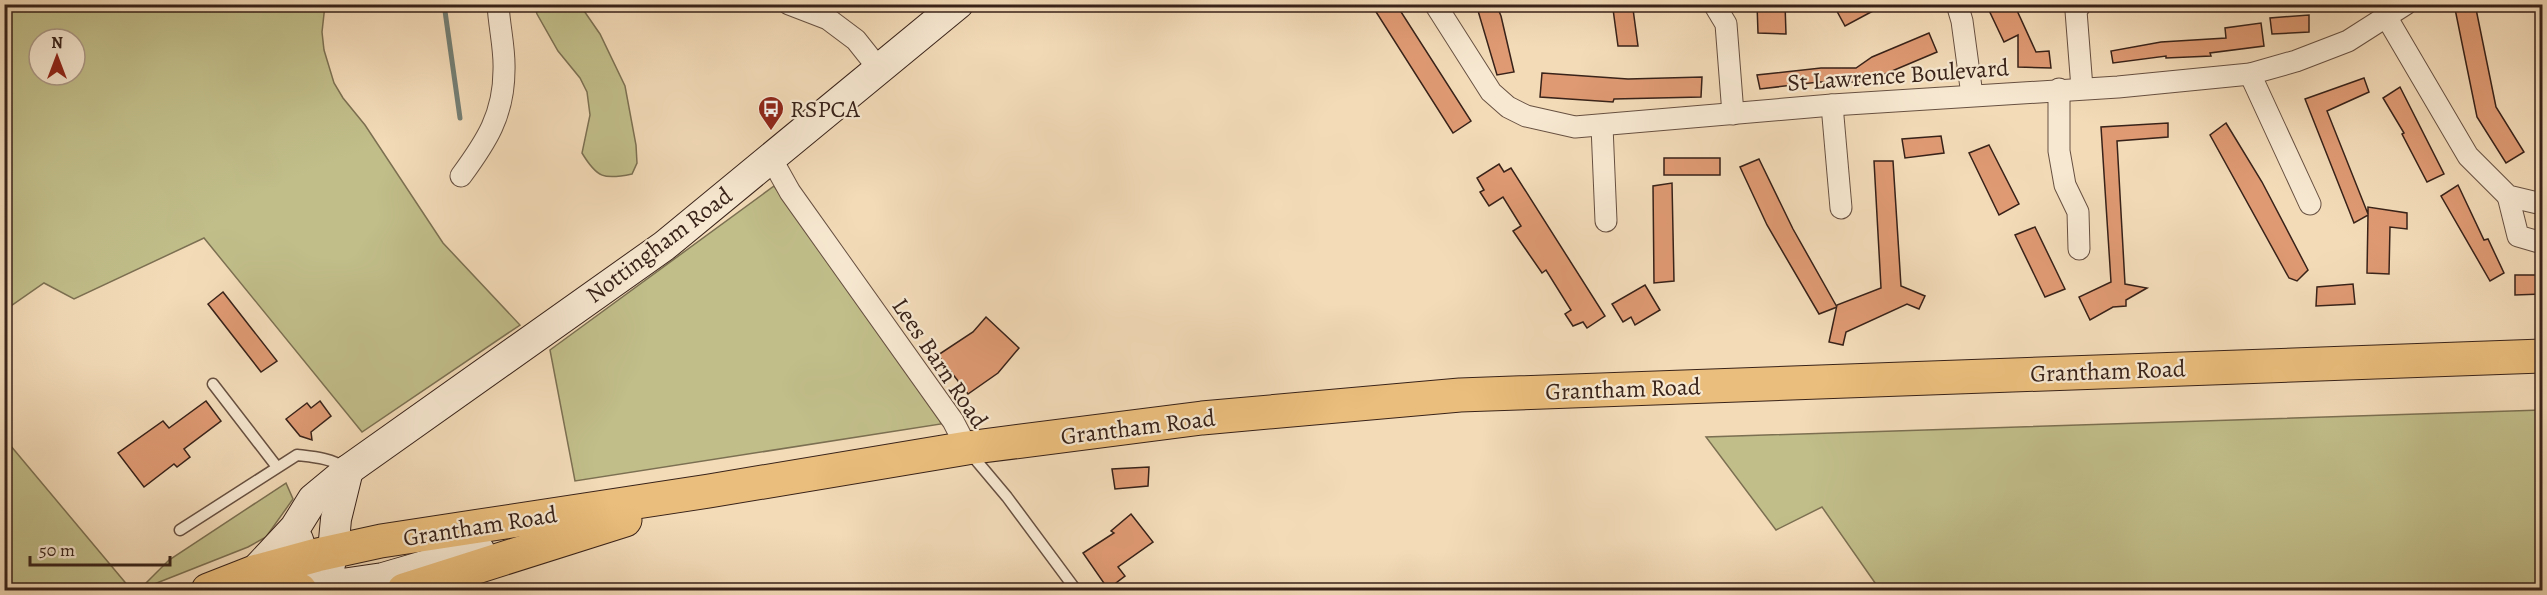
<svg xmlns="http://www.w3.org/2000/svg" width="2547" height="595" font-family="Alegreya,serif">
<style>
.green{fill:#c1be8a;stroke:#7c7052;stroke-width:1.5;fill-rule:evenodd}
.lines{fill:none;stroke-linecap:round;stroke-linejoin:round}
.stream{stroke:#737e74;stroke-width:5}
.building{fill:#df9a73;stroke:#382219;stroke-width:1.5}
.lane-casing{stroke:#675041;stroke-width:13}
.street-casing{stroke:#675041;stroke-width:23}
.secondary-casing{stroke:#382219;stroke-width:32}
.highway-casing{stroke:#382219;stroke-width:35}
.lane{stroke:#f7e8d1;stroke-width:10}
.street{stroke:#f7e8d1;stroke-width:21}
.secondary{stroke:#f7e8d1;stroke-width:30}
.highway{stroke:#eabe7c;stroke-width:33}
.labels{text-anchor:middle;stroke-width:4.5;stroke-linejoin:round;paint-order:stroke}
.street-label{font-size:24px;fill:#382219;stroke:#f7e8d1}
.poi-label{font-size:24px;fill:#382219;stroke:#f7e8d1;text-anchor:start}
</style>
<rect width="100%" height="100%" fill="#f3dbb8"/>
<filter id="stains"><feTurbulence type="fractalNoise" baseFrequency=".00333" numOctaves="4"/><feColorMatrix values="0 0 0 0 .2 0 0 0 0 .09 0 0 0 0 .02 0 0 0 .5 -.17"/></filter>
<radialGradient id="worn" r=".72"><stop offset=".6" stop-color="#630" stop-opacity="0"/><stop offset="1" stop-color="#630" stop-opacity=".3"/></radialGradient>
<g class="green">
<path d="M 325,5 L 322,32 L 324,50 L 334,83 L 343,98 L 365,125 L 443,243 L 520,325 L 362,432 L 204,238 L 74,299 L 44,283 L 5,310 L 5,5 ZM 39,39 L 75,39 L 75,75 L 39,75 Z"/>
<path d="M 534,5 L 580,5 L 600,34 L 625,86 L 636,145 L 637,163 L 632,174 C 604,180 597,178 582,153 L 590,115 L 587,92 L 580,78 L 558,51 L 537,14 Z"/>
<path d="M 774,186 L 935,404 L 941,424 L 575,481 L 550,350 Z"/>
<path d="M 2542,410 L 2542,590 L 1880,590 L 1822,507 L 1776,530 L 1706,437 Z"/>
<path d="M 5,439 L 129,587 L 122,590 L 5,590 Z"/>
<path d="M 286,483 L 293,499 L 266,537 L 248,547 L 139,590 L 169,560 Z"/>
</g>
<g class="lines">
<path class="stream" d="M 444,4 L 460,118"/>
</g>
<g class="building">
<path d="M 1371,4 L 1396,4 L 1471,121 L 1453,133 Z"/>
<path d="M 1476,4 L 1496,4 L 1501,16 L 1514,72 L 1497,75 Z"/>
<path d="M 1757,4 L 1785,4 L 1786,34 L 1758,33 Z"/>
<path d="M 1833,4 L 1886,4 L 1845,26 Z"/>
<path d="M 1986,4 L 2014,4 L 2036,52 L 2049,51 L 2051,68 L 2018,67 L 2018,35 L 2004,42 Z"/>
<path d="M 2454,4 L 2475,4 L 2496,107 L 2524,152 L 2506,163 L 2477,117 Z"/>
<path d="M 1613,9 L 1633,9 L 1638,46 L 1618,46 Z"/>
<path d="M 2309,15 L 2309,32 L 2272,34 L 2270,18 Z"/>
<path d="M 2261,23 L 2264,46 L 2210,53 L 2211,56 L 2166,58 L 2166,56 L 2113,63 L 2111,51 L 2161,42 L 2226,38 L 2225,28 Z"/>
<path d="M 1929,33 L 1937,52 L 1866,82 L 1819,82 L 1760,89 L 1757,75 L 1821,68 L 1856,68 L 1872,57 Z"/>
<path d="M 1542,73 L 1628,79 L 1702,77 L 1701,97 L 1614,99 L 1613,102 L 1540,97 Z"/>
<path d="M 2364,78 L 2369,92 L 2327,111 L 2368,214 L 2368,207 L 2407,213 L 2407,229 L 2390,227 L 2389,274 L 2367,273 L 2368,215 L 2354,223 L 2305,99 Z"/>
<path d="M 2400,87 L 2444,174 L 2427,182 L 2402,134 L 2404,133 L 2383,98 Z"/>
<path d="M 2168,123 L 2168,137 L 2117,141 L 2125,284 L 2147,288 L 2126,300 L 2126,306 L 2113,307 L 2090,320 L 2079,297 L 2111,282 L 2101,127 Z"/>
<path d="M 2226,123 L 2262,182 L 2308,270 L 2297,281 L 2289,278 L 2210,135 Z"/>
<path d="M 1941,136 L 1944,153 L 1905,158 L 1902,139 Z"/>
<path d="M 1989,145 L 2019,204 L 1999,215 L 1969,153 Z"/>
<rect x="1664" y="158" width="56" height="17"/>
<path d="M 1759,159 L 1793,229 L 1837,307 L 1819,314 L 1767,225 L 1740,167 Z"/>
<path d="M 1874,161 L 1893,161 L 1901,286 L 1925,296 L 1919,309 L 1907,304 L 1846,332 L 1843,345 L 1829,342 L 1837,305 L 1881,288 Z"/>
<path d="M 1499,164 L 1504,172 L 1511,168 L 1605,316 L 1587,328 L 1583,322 L 1573,326 L 1565,314 L 1571,310 L 1546,270 L 1542,273 L 1513,231 L 1521,226 L 1503,197 L 1489,206 L 1480,192 L 1484,190 L 1477,178 Z"/>
<path d="M 1672,183 L 1674,281 L 1654,283 L 1653,186 Z"/>
<path d="M 2458,185 L 2484,240 L 2488,239 L 2504,273 L 2490,281 L 2441,196 Z"/>
<path d="M 2035,227 L 2065,289 L 2045,297 L 2015,235 Z"/>
<path d="M 2515,275 L 2542,275 L 2542,294 L 2515,295 Z"/>
<path d="M 2353,284 L 2355,304 L 2316,306 L 2317,287 Z"/>
<path d="M 1645,285 L 1660,310 L 1635,325 L 1631,317 L 1623,322 L 1612,304 Z"/>
<path d="M 223,292 L 277,361 L 261,372 L 208,304 Z"/>
<path d="M 986,317 L 1019,348 L 998,373 L 968,394 L 938,355 L 973,332 Z"/>
<path d="M 206,401 L 221,421 L 184,449 L 190,457 L 177,467 L 174,464 L 144,487 L 118,453 L 163,421 L 169,428 Z"/>
<path d="M 320,401 L 331,416 L 311,432 L 312,440 L 300,436 L 286,419 L 307,403 L 311,408 Z"/>
<path d="M 1149,467 L 1148,486 L 1115,489 L 1112,469 Z"/>
<path d="M 1131,514 L 1153,542 L 1118,567 L 1125,576 L 1108,589 L 1083,553 L 1114,533 L 1111,531 Z"/>
</g>
<g class="lines">
<defs>
<g id="lane">
<path d="M 213,384 L 277,467"/>
<path d="M 970,453 L 1007,497 L 1076,590"/>
<path d="M 180,530 L 297,455 C 314,457 331,458 345,468"/>
</g>
<g id="street">
<path d="M 789,4 L 828,19 L 856,40 L 879,69"/>
<path d="M 1435,4 L 1491,92 L 1508,107 L 1526,116 L 1575,127 L 1832,105 L 2118,87 L 2250,74 L 2296,61 L 2348,41 L 2406,4"/>
<path d="M 1714,4 L 1726,24 L 1733,114"/>
<path d="M 1957,4 L 1962,21 L 1972,95"/>
<path d="M 2081,4 L 2076,11 L 2082,88"/>
<path d="M 2387,18 L 2468,156 L 2508,196 L 2542,204"/>
<path d="M 2250,74 L 2310,204"/>
<path d="M 2059,89 L 2059,151 L 2065,185 L 2078,212 L 2079,249"/>
<path d="M 1832,105 L 1841,208"/>
<path d="M 1602,126 L 1606,221"/>
<path d="M 771,158 L 790,192 L 953,421 L 967,448"/>
<path d="M 461,176 C 486,142 504,115 504,70 C 505,49 499,26 498,4"/>
<path d="M 2508,196 L 2518,236 L 2542,243"/>
</g>
<g id="secondary">
<path d="M 298,540 L 304,559 L 327,577 L 342,584 L 383,578 L 479,550"/>
<path d="M 254,572 L 295,528 L 313,499 L 348,470 L 664,246 L 958,4"/>
<path d="M 328,573 L 333,551 L 336,519 L 348,470"/>
</g>
<g id="highway">
<path d="M 208,590 L 254,572 L 317,555 L 381,541 L 709,491 L 967,448 L 1202,418 L 1460,395 L 2542,356"/>
<path d="M 278,590 L 289,587 L 300,590"/>
<path d="M 404,590 L 625,520"/>
</g>
</defs>
<use href="#lane" class="lane-casing"/>
<use href="#street" class="street-casing"/>
<use href="#secondary" class="secondary-casing"/>
<use href="#highway" class="highway-casing"/>
<use href="#lane" class="lane"/>
<use href="#street" class="street"/>
<use href="#secondary" class="secondary"/>
<use href="#highway" class="highway"/>
</g>
<defs>
<symbol id="bus-pin" viewBox="-11 -11 22 30"><path d="M0 17L-7.5 6A9.5 9.5 0 1 1 7.5 6Z" fill="#8f2418" stroke="#f7e8d1"/><path d="M-5-6H5V4H4V6H2V4H-2V6H-4V4H-5ZM-3.5-4V0h7V-4ZM-3.5 1.2v1.5H-2V1.2ZM2 1.2v1.5H3.5V1.2Z" fill="#fff"/></symbol>
</defs>
<g fill-rule="evenodd">
<use href="#bus-pin" x="756" y="94" width="30" height="40"/>
</g>
<g class="labels">
<g class="street-label">
<text transform="translate(1898 75) rotate(-4)" y="8">St Lawrence Boulevard</text>
<text transform="translate(659 245) rotate(-37)" y="8">Nottingham Road</text>
<text transform="translate(940 363) rotate(56)" y="8">Lees Barn Road</text>
<text transform="translate(2108 371) rotate(-2)" y="8">Grantham Road</text>
<text transform="translate(1623 389) rotate(-2)" y="8">Grantham Road</text>
<text transform="translate(1138 427) rotate(-7)" y="8">Grantham Road</text>
<text transform="translate(480 526) rotate(-9)" y="8">Grantham Road</text>
</g>
<g class="poi-label">
<text x="790" y="117">RSPCA</text>
</g>
</g>
<rect width="2547" height="595" fill="none" stroke="#f3dbb8" stroke-width="24"/>
<rect x="6" y="6" width="2535" height="583" fill="none" stroke="#382219" stroke-width="3"/>
<rect x="12" y="12" width="2523" height="571" fill="none" stroke="#382219" stroke-width="1.5"/>
<g transform="translate(57 57)"><circle r="28" fill="#f7e8d1" stroke="#ab9987" stroke-width="1.5"/>
<path d="M0-4.5L10 22L0 15L-10 22Z" fill="#8f2418"/>
<text y="-9" font-size="16" font-weight="bold" text-anchor="middle" fill="#382219">N</text>
</g>
<path d="M30 556v9h140v-9" fill="none" stroke="#382219" stroke-width="3"/>
<text x="39" y="556" font-size="18" fill="#382219" stroke="#f7e8d1" stroke-width="4.5" paint-order="stroke">50 m</text>
<rect width="100%" height="100%" filter="url(#stains)"/>
<rect width="100%" height="100%" fill="url(#worn)"/>
</svg>
